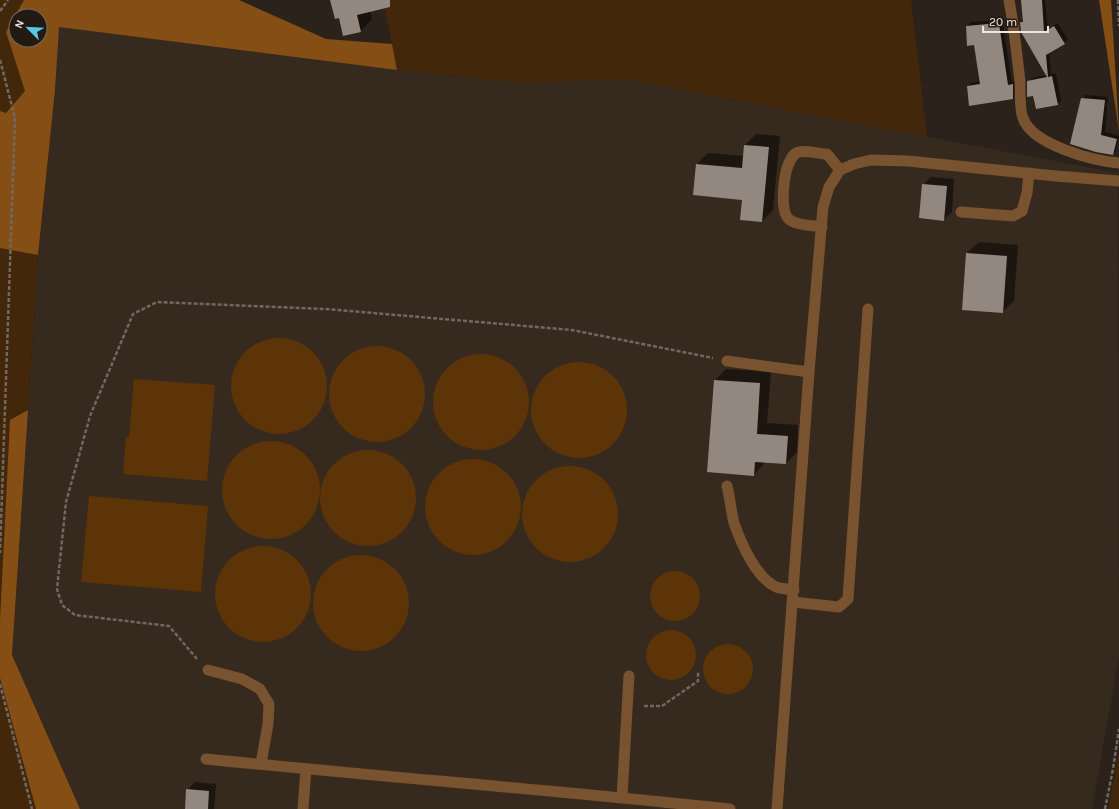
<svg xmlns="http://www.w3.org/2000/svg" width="1119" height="809" font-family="Karla,sans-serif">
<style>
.built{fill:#36291e}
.green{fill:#42270b;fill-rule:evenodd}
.forest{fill:#854e14;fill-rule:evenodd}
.water{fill:#5d3407}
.shadow{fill:#0007}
.building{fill:#938880}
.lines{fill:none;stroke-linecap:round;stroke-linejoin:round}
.path{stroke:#706862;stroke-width:2.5;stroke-dasharray:4 2;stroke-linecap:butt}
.lane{stroke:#79522f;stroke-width:11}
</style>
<rect width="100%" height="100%" fill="#2b221b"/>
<path class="built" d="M 58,26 L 397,70 L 523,83 L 624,79 L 1118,173 L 1119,656 L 1092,809 L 80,809 L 12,655 L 38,255 L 55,90 Z"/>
<g class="green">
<path d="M 0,0 L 59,0 L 55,90 L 38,255 L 12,655 L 80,809 L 0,809 ZM 16,16 L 40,16 L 40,40 L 16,40 Z"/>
<path d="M 383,0 L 911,0 L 927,137 L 624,79 L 523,83 L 397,70 Z"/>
<path d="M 1119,753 L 1119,809 L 1108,809 Z"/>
</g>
<g class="forest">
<path d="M 24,0 L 239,0 L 326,39 L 392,44 L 397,70 L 59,27 L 55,90 L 38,255 L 0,248 L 0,111 L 6,113 L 25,91 L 6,32 ZM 16,16 L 40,16 L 40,40 L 16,40 Z"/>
<path d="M 1099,0 L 1111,0 L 1119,131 Z"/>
<path d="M 28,410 L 12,655 L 80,809 L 36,809 L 0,678 L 0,621 L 10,420 Z"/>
</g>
<g class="water">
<circle cx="279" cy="386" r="48"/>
<circle cx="377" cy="394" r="48"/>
<circle cx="481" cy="402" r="48"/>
<circle cx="579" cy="410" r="48"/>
<path d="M 134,379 L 215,385 L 207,481 L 123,474 L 126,437 L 129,437 Z"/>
<circle cx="271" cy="490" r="49"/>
<circle cx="368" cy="498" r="48"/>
<circle cx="473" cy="507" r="48"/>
<circle cx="570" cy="514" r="48"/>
<path d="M 89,496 L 208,506 L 201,592 L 81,582 Z"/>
<circle cx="263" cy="594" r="48"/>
<circle cx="361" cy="603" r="48"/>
<circle cx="675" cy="596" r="25"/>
<circle cx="671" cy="655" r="25"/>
<circle cx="728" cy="669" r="25"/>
</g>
<g class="shadow">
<path d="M 331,0 L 384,0 L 370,11 L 372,19 L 361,31 L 339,17 Z"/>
<path d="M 1022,0 L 1045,0 L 1048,29 L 1058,23 L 1068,40 L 1049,52 L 1051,74 L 1056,73 L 1061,101 L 1057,104 L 1034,95 L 1028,82 L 1032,78 L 1047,75 L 1021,22 L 1024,19 Z"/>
<path d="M 1002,20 L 1012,82 L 1016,81 L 1016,95 L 1013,98 L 968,86 L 971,83 L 981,81 L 975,44 L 967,26 L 971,22 Z"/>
<path d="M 1086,95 L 1108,97 L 1105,132 L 1119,136 L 1116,151 L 1113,154 L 1097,151 L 1082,99 Z"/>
<path d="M 756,134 L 780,136 L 773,210 L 762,221 L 743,199 L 697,164 L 708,153 L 744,156 L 745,145 Z"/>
<path d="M 931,177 L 954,179 L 952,212 L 944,219 L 923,185 Z"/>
<path d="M 979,242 L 1018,245 L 1014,301 L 1002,312 L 967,253 Z"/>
<path d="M 726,369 L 771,372 L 767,423 L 798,425 L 797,452 L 786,463 L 764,462 L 764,464 L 753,475 L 709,471 L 715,380 Z"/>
<path d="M 195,782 L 216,784 L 214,809 L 186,809 L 187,790 Z"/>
</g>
<g class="building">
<path d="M 330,0 L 390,0 L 390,7 L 357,15 L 361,32 L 343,36 L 339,18 L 335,19 Z"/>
<path d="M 1021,0 L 1042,0 L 1044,32 L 1054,26 L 1065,44 L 1046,55 L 1048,77 L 1052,76 L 1058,105 L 1036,109 L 1033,96 L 1027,97 L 1027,81 L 1047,77 L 1021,32 L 1020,22 L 1023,22 Z"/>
<path d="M 999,23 L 1008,85 L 1013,84 L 1013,99 L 969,106 L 967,86 L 980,84 L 974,45 L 967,46 L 966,26 Z"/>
<path d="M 1081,98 L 1105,100 L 1101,135 L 1117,139 L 1113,155 L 1096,152 L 1070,144 Z"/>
<path d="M 744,145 L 769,147 L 762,222 L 740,220 L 742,200 L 693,195 L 696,164 L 742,168 Z"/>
<path d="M 922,184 L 947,186 L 944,221 L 919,218 Z"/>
<path d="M 966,253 L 1007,256 L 1003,313 L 962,310 Z"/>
<path d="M 714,380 L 760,383 L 757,434 L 788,436 L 786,464 L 755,462 L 754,476 L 707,472 Z"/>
<path d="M 186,789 L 209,791 L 208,809 L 185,809 Z"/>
</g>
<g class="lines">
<g class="path">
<path d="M 1118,0 L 1119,26"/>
<path d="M 0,11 L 8,0"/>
<path d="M 0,60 L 15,118 L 0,553"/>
<path d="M 197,659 L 169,626 L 75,615 L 62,605 L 57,589 L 66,502 L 90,416 L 133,314 L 157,302 L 326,309 L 572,330 L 713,358"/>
<path d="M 0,684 L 32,809"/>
<path d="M 644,706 L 662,706 L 698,681 L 698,671"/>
<path d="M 1105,809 L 1113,769 L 1119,729"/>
</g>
<g class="lane">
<path d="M 1009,0 C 1014,27 1017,54 1020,82 C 1020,90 1020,112 1023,118 C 1032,145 1094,161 1119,163"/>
<path d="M 961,212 L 1013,216 L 1022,211 L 1027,193 L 1029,173"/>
<path d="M 822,227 C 812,225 793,226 787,217 C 779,205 784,155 799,152 C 805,150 820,154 827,154 L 840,170"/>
<path d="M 727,361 L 809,372"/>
<path d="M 727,486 C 730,498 731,511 734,523 C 741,543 757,581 779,588 C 784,589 789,589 794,590"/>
<path d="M 793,602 L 839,607 L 848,599 L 868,309"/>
<path d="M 208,670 L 242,679 L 260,689 L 269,704 L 268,724 L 261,764"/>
<path d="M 206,759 C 381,777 556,790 730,809"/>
<path d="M 622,797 L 629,676"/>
<path d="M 303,809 L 306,769"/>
<path d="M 777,809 L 809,372 L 823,207 L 829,187 L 840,170 L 854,164 L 871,160 L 908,161 L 1056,176 L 1119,181"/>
</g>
</g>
<g transform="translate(28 28) rotate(294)"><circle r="19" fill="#211912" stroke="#736c66"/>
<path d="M0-3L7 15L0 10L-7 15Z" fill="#55cadf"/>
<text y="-6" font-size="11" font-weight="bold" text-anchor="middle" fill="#eee8e3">N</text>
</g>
<path d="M983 26v6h65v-6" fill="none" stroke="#eee8e3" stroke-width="2"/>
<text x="989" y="26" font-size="12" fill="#eee8e3" stroke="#211912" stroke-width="3" paint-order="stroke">20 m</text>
</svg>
